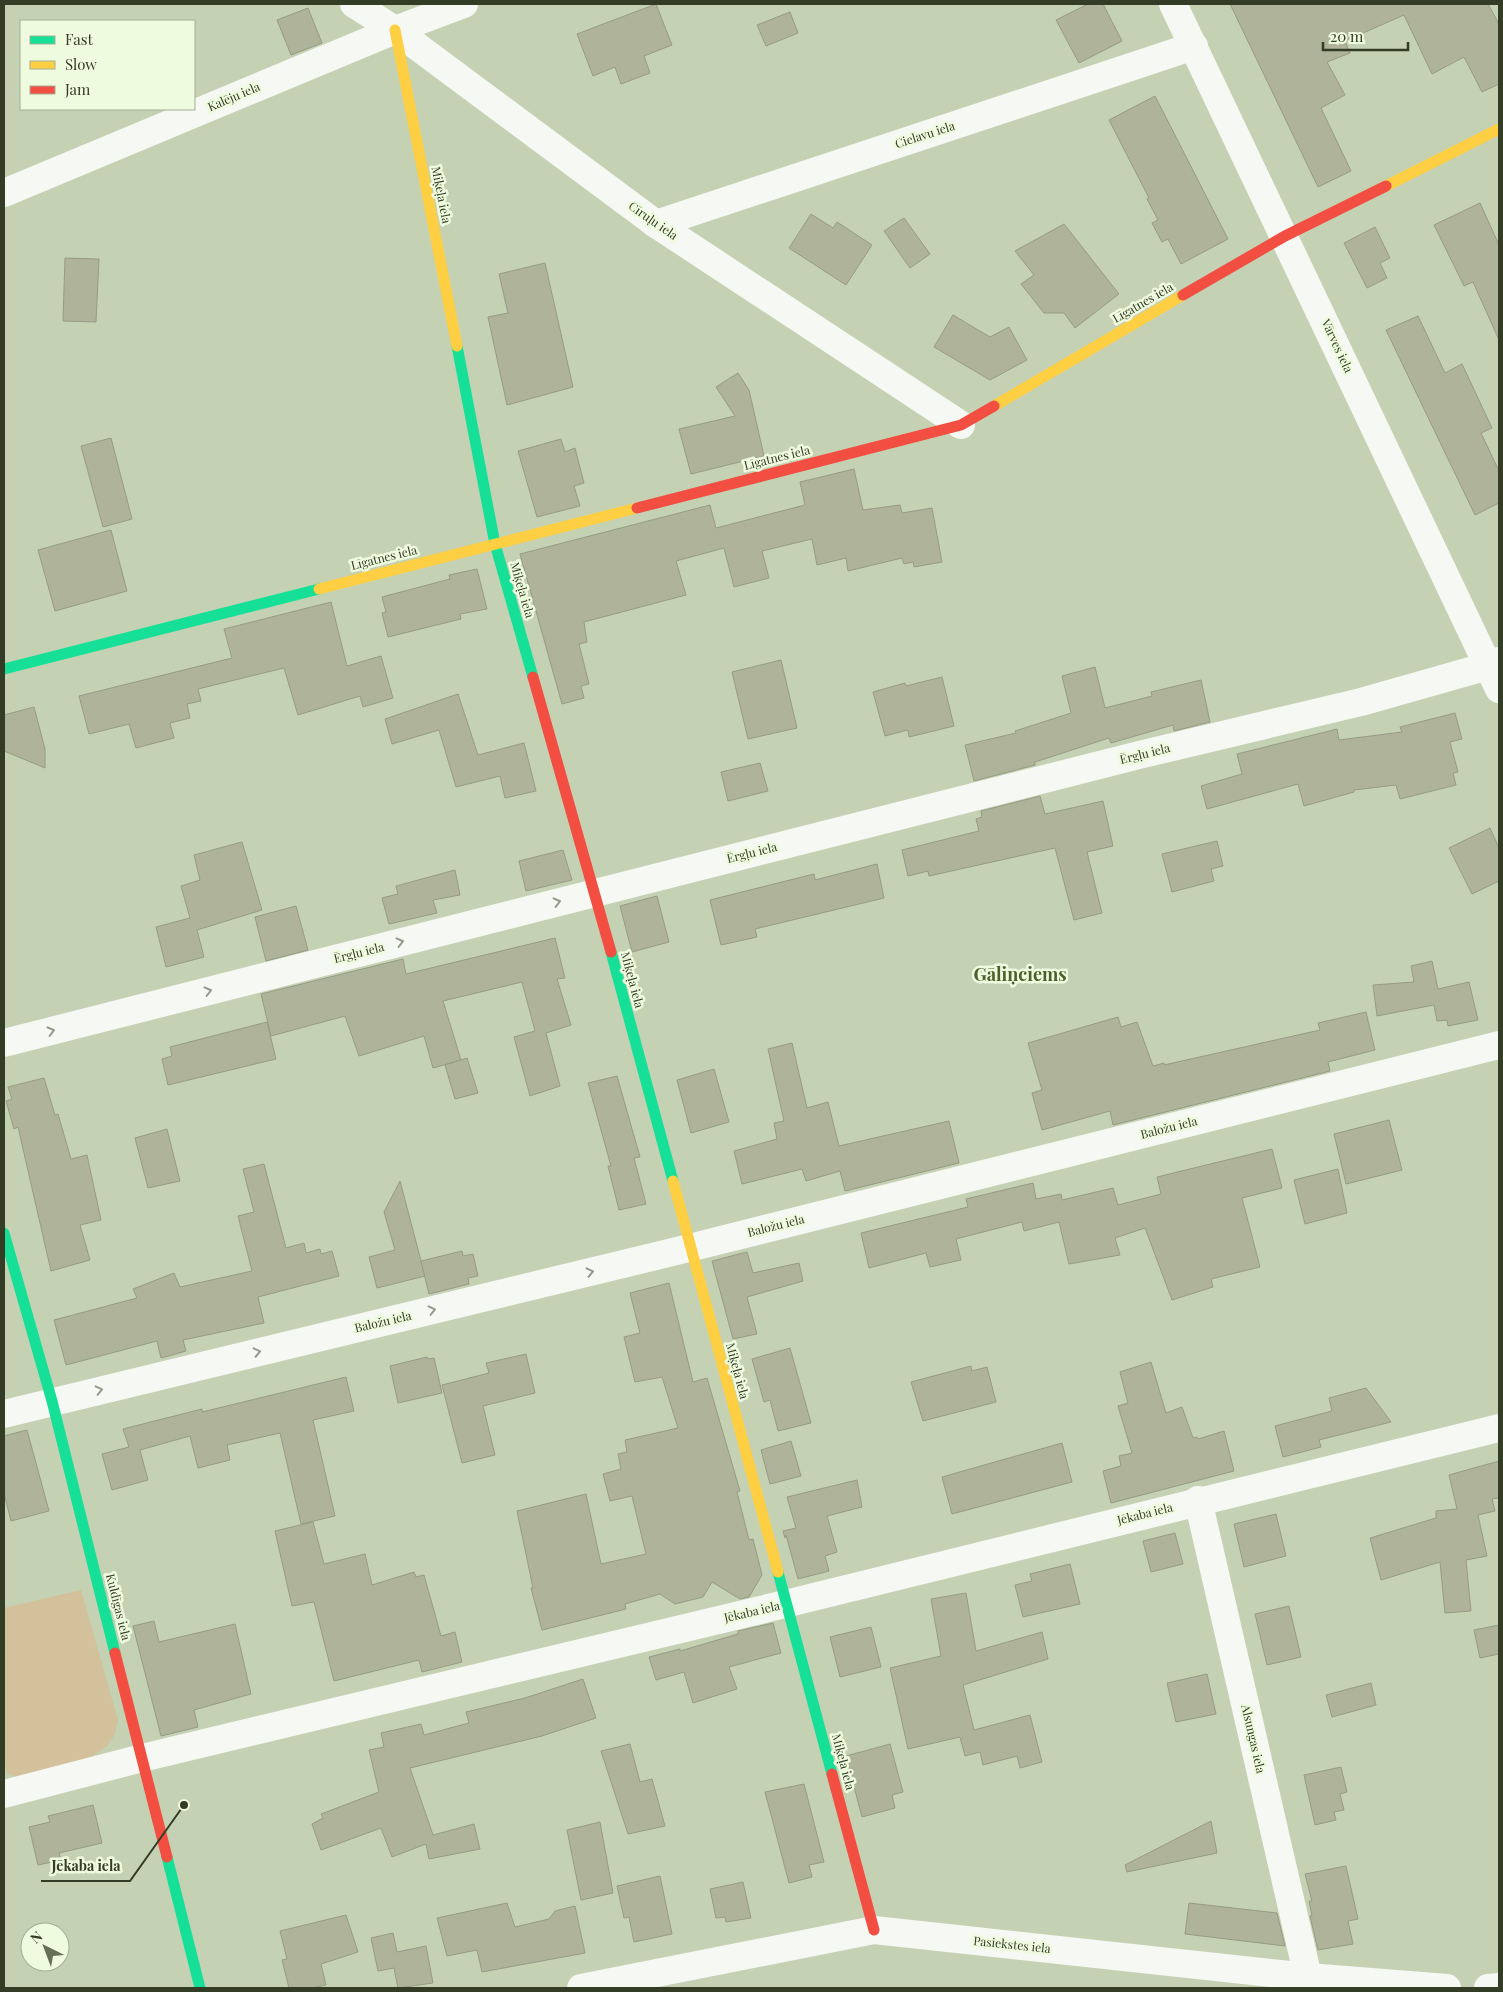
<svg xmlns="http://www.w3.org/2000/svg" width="1503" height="1992" font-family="'Playfair Display',serif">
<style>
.green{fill:#d3c19c}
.building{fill:#aeb39a;stroke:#969b83}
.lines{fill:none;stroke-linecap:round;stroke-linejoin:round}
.street{stroke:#f6f8f4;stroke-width:28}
.fast{stroke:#16e098;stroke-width:11}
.slow{stroke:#ffcf43;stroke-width:11}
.jam{stroke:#f24e42;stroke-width:11}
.oneway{stroke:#949a8c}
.labels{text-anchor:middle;stroke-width:5;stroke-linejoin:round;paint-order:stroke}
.street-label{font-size:12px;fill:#333c25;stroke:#eefbde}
.district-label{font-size:18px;font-weight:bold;fill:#4c5f2c;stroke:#eefbde}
.leader{fill:none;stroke:#333c25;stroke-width:2}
.callout-dot{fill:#333c25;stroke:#eefbde;stroke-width:2}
.callout-label{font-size:14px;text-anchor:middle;font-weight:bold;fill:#333c25;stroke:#eefbde;stroke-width:5;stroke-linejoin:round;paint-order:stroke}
</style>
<rect width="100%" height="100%" fill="#c5d1b3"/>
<path class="green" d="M 81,1590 L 118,1720 L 115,1734 L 107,1746 L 91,1757 L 20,1778 L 7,1773 L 4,1759 L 4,1608 Z"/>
<g class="building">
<path d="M 656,4 L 672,45 L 644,56 L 650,73 L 621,84 L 615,67 L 593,76 L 577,34 Z"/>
<path d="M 1088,4 L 1103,4 L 1122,41 L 1079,63 L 1056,20 Z"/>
<path d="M 1230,4 L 1488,4 L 1499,24 L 1499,84 L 1482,92 L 1464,57 L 1432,74 L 1404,15 L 1345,41 L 1350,53 L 1327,62 L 1345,95 L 1321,108 L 1351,171 L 1318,187 Z"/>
<path d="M 308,8 L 322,43 L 291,55 L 277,20 Z"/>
<path d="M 790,12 L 798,33 L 766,46 L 757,25 Z"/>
<path d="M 1155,96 L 1228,239 L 1181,264 L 1168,239 L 1162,242 L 1152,223 L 1158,220 L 1147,199 L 1149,198 L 1109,120 Z"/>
<path d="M 1480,203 L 1499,245 L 1499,340 L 1473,282 L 1464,286 L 1434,225 Z"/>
<path d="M 811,214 L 833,228 L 837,222 L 872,245 L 846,285 L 789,248 Z"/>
<path d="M 904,218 L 930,254 L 910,268 L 884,231 Z"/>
<path d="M 1064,224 L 1119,294 L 1075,328 L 1064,313 L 1044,313 L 1021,284 L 1034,275 L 1015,251 Z"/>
<path d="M 1375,227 L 1390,258 L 1380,263 L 1387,278 L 1367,288 L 1344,243 Z"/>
<path d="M 65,258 L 99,259 L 96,322 L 63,321 Z"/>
<path d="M 545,263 L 573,387 L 507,405 L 488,317 L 508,313 L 499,274 Z"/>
<path d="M 953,315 L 990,337 L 1009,327 L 1027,360 L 990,380 L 934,347 Z"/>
<path d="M 1418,316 L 1445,373 L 1462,364 L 1492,428 L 1481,433 L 1499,471 L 1499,503 L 1475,515 L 1386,330 Z"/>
<path d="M 738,373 L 749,390 L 764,456 L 691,474 L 679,429 L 735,416 L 716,387 Z"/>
<path d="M 111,438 L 132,519 L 103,527 L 81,446 Z"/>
<path d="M 561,439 L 565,452 L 575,448 L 584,483 L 574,486 L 580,506 L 537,517 L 518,451 Z"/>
<path d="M 854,469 L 863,510 L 900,505 L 902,513 L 932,508 L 942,562 L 914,567 L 913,562 L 904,564 L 902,558 L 848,571 L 846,558 L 817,565 L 812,539 L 762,551 L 769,578 L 734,587 L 724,548 L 676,561 L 686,595 L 584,622 L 587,642 L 579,644 L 589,684 L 581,686 L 584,698 L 562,704 L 520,554 L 710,505 L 716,528 L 805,505 L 800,482 Z"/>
<path d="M 111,530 L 127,591 L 55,611 L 38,550 Z"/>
<path d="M 477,569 L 487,609 L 460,614 L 461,619 L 388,637 L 382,613 L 386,612 L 382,597 L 450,579 L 449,575 Z"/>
<path d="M 331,602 L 347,666 L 381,656 L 393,698 L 363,707 L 360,696 L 298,715 L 284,668 L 198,689 L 201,701 L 187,704 L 190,718 L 170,723 L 174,738 L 136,748 L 129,724 L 89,734 L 79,696 L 232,658 L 224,629 Z"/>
<path d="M 781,660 L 797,728 L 748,739 L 732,672 Z"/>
<path d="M 1095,667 L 1105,708 L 1152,696 L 1151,692 L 1201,680 L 1210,722 L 1174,731 L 1173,725 L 1111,743 L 1109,738 L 1035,762 L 1035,765 L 974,781 L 965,745 L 1016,733 L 1015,731 L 1071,713 L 1062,676 Z"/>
<path d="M 942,677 L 954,726 L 909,737 L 908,730 L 885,736 L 873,692 L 905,683 L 906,686 Z"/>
<path d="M 458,694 L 478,755 L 524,743 L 536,791 L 505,798 L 500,776 L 456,787 L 439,730 L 392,744 L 385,719 Z"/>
<path d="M 34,707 L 45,749 L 45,768 L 4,751 L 4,715 Z"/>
<path d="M 1455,713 L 1462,739 L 1450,742 L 1458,772 L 1453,773 L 1456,785 L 1400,799 L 1396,785 L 1354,790 L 1354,792 L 1304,806 L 1298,784 L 1207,809 L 1201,786 L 1242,774 L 1237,754 L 1337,729 L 1339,740 L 1402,732 L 1400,727 Z"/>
<path d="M 760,763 L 768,791 L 728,801 L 721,772 Z"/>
<path d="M 1040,796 L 1045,814 L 1103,801 L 1113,846 L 1087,852 L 1102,913 L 1074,920 L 1055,848 L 929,876 L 928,871 L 908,876 L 902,850 L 979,831 L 976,819 L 982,817 L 981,811 Z"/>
<path d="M 1490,828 L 1499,848 L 1499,881 L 1472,894 L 1449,848 Z"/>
<path d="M 1217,841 L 1223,866 L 1211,869 L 1214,881 L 1172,892 L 1162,854 Z"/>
<path d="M 242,842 L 262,910 L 197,930 L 204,957 L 166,967 L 156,927 L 190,918 L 181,886 L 200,880 L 194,855 Z"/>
<path d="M 563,850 L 572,880 L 526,891 L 519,861 Z"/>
<path d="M 877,864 L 884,898 L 755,929 L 757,937 L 721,945 L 710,900 L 814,874 L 815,880 Z"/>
<path d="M 455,870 L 460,895 L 433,900 L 437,913 L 389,924 L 382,898 L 398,894 L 396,886 Z"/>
<path d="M 657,896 L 669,942 L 632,952 L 620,906 Z"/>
<path d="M 296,906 L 308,950 L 266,961 L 255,917 Z"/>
<path d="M 555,938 L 565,978 L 557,979 L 571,1025 L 546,1033 L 560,1086 L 530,1096 L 514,1037 L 535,1031 L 522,982 L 443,1001 L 461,1060 L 433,1068 L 424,1036 L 359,1056 L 345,1016 L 271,1036 L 261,994 L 403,959 L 406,974 Z"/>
<path d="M 1432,961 L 1438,989 L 1469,982 L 1478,1020 L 1448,1026 L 1447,1020 L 1437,1021 L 1434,1005 L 1377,1016 L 1373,985 L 1414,982 L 1411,966 Z"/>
<path d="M 1366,1012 L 1375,1050 L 1328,1062 L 1330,1071 L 1113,1125 L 1110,1111 L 1042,1130 L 1032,1093 L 1042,1090 L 1028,1043 L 1118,1017 L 1121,1027 L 1137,1022 L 1153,1066 L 1164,1063 L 1164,1065 L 1320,1030 L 1318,1023 Z"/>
<path d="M 267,1022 L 276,1059 L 168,1085 L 162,1059 L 172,1056 L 170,1047 Z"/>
<path d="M 792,1043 L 807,1108 L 828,1102 L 839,1146 L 949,1121 L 959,1163 L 845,1191 L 840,1171 L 806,1181 L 802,1169 L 742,1184 L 734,1151 L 777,1139 L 774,1123 L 784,1121 L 768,1049 Z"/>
<path d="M 467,1058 L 478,1093 L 455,1099 L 445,1065 Z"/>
<path d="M 714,1069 L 729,1122 L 691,1133 L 677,1080 Z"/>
<path d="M 617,1076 L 640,1157 L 634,1158 L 646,1204 L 619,1210 L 608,1166 L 611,1166 L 588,1083 Z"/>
<path d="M 44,1078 L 55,1115 L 58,1114 L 71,1159 L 87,1155 L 101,1220 L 80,1225 L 90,1260 L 51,1271 L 18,1127 L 14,1129 L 6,1101 L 12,1099 L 8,1087 Z"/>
<path d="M 1389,1120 L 1402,1170 L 1346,1184 L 1334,1134 Z"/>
<path d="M 167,1129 L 180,1181 L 148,1188 L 135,1138 Z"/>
<path d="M 1272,1149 L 1282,1188 L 1242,1198 L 1260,1267 L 1211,1279 L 1213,1287 L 1172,1300 L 1145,1228 L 1115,1238 L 1120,1255 L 1069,1264 L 1059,1222 L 1024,1231 L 1022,1222 L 956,1239 L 961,1260 L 930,1267 L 926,1253 L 869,1268 L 861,1233 L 968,1207 L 966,1199 L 1033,1183 L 1036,1199 L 1061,1194 L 1062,1200 L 1113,1188 L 1118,1205 L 1161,1194 L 1157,1177 Z"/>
<path d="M 264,1164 L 286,1248 L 304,1243 L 306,1253 L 320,1249 L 321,1254 L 332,1251 L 339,1276 L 258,1297 L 264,1323 L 183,1340 L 186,1351 L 161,1358 L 157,1341 L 66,1365 L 54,1320 L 137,1298 L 133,1289 L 174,1273 L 180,1287 L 252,1271 L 238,1216 L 254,1212 L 243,1169 Z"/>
<path d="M 1338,1169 L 1347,1213 L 1305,1224 L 1294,1180 Z"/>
<path d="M 400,1181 L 425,1276 L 377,1288 L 369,1257 L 395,1250 L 384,1212 Z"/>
<path d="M 462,1251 L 463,1256 L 473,1254 L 478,1276 L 468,1278 L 469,1284 L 429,1294 L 421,1261 Z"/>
<path d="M 747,1252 L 753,1273 L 799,1263 L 803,1281 L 747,1297 L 757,1334 L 733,1339 L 712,1261 Z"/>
<path d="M 669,1283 L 693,1382 L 707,1378 L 740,1491 L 737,1492 L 749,1540 L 753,1539 L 762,1575 L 749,1597 L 740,1599 L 712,1582 L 703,1597 L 675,1604 L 660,1594 L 625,1604 L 626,1609 L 542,1630 L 531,1588 L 533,1588 L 517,1511 L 586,1494 L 601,1564 L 646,1554 L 632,1496 L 610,1501 L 603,1474 L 621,1469 L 618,1454 L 627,1452 L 625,1440 L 678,1428 L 662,1377 L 635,1382 L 624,1337 L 640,1333 L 630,1293 Z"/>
<path d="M 790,1348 L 811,1423 L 778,1431 L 770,1400 L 764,1402 L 752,1359 Z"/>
<path d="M 526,1354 L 535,1393 L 483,1406 L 495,1455 L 462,1463 L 442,1385 L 489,1373 L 486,1363 Z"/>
<path d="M 427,1357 L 428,1359 L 434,1358 L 442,1393 L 398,1403 L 390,1366 Z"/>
<path d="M 1151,1362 L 1166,1413 L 1182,1407 L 1193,1438 L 1197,1437 L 1198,1439 L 1224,1431 L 1234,1471 L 1111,1503 L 1103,1471 L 1121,1466 L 1119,1456 L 1132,1453 L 1118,1406 L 1128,1403 L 1120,1372 Z"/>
<path d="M 971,1366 L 972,1371 L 987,1367 L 996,1402 L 923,1421 L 911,1382 Z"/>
<path d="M 346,1377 L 354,1411 L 313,1420 L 335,1516 L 301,1524 L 280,1433 L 227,1445 L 230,1460 L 198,1468 L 190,1436 L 140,1450 L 148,1480 L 112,1490 L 102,1454 L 129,1447 L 123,1429 L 202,1409 L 202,1412 Z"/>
<path d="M 1366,1388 L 1391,1422 L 1319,1440 L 1321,1447 L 1283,1457 L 1275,1426 L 1332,1411 L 1329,1398 Z"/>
<path d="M 27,1430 L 49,1511 L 11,1521 L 4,1493 L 4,1436 Z"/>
<path d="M 791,1441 L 801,1476 L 770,1484 L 761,1450 Z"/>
<path d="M 1062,1443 L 1072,1482 L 952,1514 L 942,1477 Z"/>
<path d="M 1499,1461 L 1499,1498 L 1492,1499 L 1495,1511 L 1478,1515 L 1487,1556 L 1466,1560 L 1471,1611 L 1445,1613 L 1440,1562 L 1381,1580 L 1370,1538 L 1436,1518 L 1436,1511 L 1457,1509 L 1449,1475 Z"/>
<path d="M 857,1480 L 862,1507 L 827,1516 L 837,1552 L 825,1556 L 829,1571 L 798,1579 L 786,1535 L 785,1538 L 783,1531 L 796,1528 L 787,1497 Z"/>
<path d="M 1276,1514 L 1286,1556 L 1244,1567 L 1234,1524 Z"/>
<path d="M 313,1522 L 324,1564 L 365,1554 L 372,1585 L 414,1572 L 416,1577 L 424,1575 L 441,1636 L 455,1632 L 462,1662 L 422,1672 L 419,1660 L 334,1681 L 314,1602 L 292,1606 L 275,1531 Z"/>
<path d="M 1175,1533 L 1183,1564 L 1151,1572 L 1143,1541 Z"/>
<path d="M 1070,1564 L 1080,1604 L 1023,1617 L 1015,1585 L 1032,1581 L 1030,1574 Z"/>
<path d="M 966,1593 L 976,1651 L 1042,1632 L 1048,1659 L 963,1685 L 974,1730 L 1030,1715 L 1042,1762 L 1020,1768 L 1017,1756 L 983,1765 L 980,1752 L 965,1756 L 960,1737 L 908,1749 L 890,1668 L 941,1656 L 931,1599 Z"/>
<path d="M 1289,1606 L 1301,1657 L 1267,1665 L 1255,1614 Z"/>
<path d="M 154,1621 L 159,1642 L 235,1624 L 251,1694 L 194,1710 L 198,1727 L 161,1736 L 133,1626 Z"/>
<path d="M 773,1623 L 781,1653 L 729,1667 L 737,1689 L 693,1703 L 684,1672 L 656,1680 L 649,1657 L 680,1649 L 680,1651 L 738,1634 L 738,1631 Z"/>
<path d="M 1499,1625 L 1499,1654 L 1480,1658 L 1474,1630 Z"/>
<path d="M 871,1627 L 881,1667 L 840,1677 L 830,1637 Z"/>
<path d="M 1207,1674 L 1216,1714 L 1176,1722 L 1167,1683 Z"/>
<path d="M 583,1679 L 596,1718 L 542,1736 L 410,1768 L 433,1835 L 474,1824 L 480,1849 L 429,1859 L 426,1844 L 392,1857 L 381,1828 L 321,1850 L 312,1824 L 323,1818 L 321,1814 L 379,1792 L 369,1750 L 384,1747 L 381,1733 L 421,1724 L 424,1735 L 469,1723 L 466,1712 L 525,1698 Z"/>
<path d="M 1371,1683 L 1376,1705 L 1332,1717 L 1326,1695 Z"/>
<path d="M 630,1744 L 640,1782 L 652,1779 L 665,1826 L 628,1834 L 601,1751 Z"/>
<path d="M 890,1744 L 903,1792 L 892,1795 L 895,1808 L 862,1817 L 846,1756 Z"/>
<path d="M 1341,1767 L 1347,1792 L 1340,1794 L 1344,1810 L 1334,1812 L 1336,1820 L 1315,1825 L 1304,1775 Z"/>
<path d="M 804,1784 L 824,1862 L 809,1865 L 812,1877 L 789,1883 L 765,1792 Z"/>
<path d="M 93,1805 L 102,1843 L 59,1853 L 61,1860 L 38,1865 L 29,1827 L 50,1822 L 48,1816 Z"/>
<path d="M 1211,1821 L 1217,1853 L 1127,1872 L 1125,1865 Z"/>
<path d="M 600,1822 L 613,1893 L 581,1900 L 567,1830 Z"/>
<path d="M 1346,1866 L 1358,1919 L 1348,1921 L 1353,1944 L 1318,1950 L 1310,1916 L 1312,1916 L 1309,1901 L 1312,1901 L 1305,1874 Z"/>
<path d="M 660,1876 L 672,1934 L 634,1942 L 629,1917 L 624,1918 L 617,1886 Z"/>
<path d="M 743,1882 L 751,1918 L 726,1922 L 725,1917 L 716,1918 L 710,1889 Z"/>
<path d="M 507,1903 L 515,1927 L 549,1919 L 555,1911 L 575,1906 L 585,1953 L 482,1972 L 477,1950 L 447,1956 L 437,1918 Z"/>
<path d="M 1189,1903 L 1277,1913 L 1285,1946 L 1185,1934 Z"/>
<path d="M 346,1915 L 358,1952 L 321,1964 L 326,1985 L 312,1988 L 289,1988 L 282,1960 L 287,1959 L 280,1931 Z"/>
<path d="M 393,1933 L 397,1952 L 426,1946 L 433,1983 L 398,1988 L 394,1968 L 378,1971 L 371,1938 Z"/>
</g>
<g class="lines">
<g class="street">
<path d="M 354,4 L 395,30 L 656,224 L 961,425"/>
<path d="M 1173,4 L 1499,689"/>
<path d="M 4,193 L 395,30 L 464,4"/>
<path d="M 656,224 L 1194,46"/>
<path d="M 4,1043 L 1139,755 L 1361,702 L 1488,666 L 1499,661"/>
<path d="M 4,1414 L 689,1248 L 1499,1045"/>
<path d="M 1198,1500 L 1308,1977"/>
<path d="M 4,1794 L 142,1758 L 785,1604 L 1499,1428"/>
<path d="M 581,1988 L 874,1930 L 1308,1977 L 1447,1988"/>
<path d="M 1488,1988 L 1499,1987"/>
</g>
<g class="fast">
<path d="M 457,346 L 495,544 L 533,677"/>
<path d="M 4,669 L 319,589"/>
<path d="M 611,952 L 673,1181"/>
<path d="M 4,1233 L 52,1401 L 115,1653"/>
<path d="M 778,1572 L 832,1774"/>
<path d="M 167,1857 L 200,1988"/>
</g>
<g class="slow">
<path d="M 395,30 L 457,346"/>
<path d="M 1386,186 L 1499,129"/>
<path d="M 994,406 L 1183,295"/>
<path d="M 319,589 L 637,508"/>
<path d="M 673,1181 L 778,1572"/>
</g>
<g class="jam">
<path d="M 1183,295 L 1285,236 L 1386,186"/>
<path d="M 637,508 L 961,425 L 994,406"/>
<path d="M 533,677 L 611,952"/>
<path d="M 115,1653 L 167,1857"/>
<path d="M 832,1774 L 874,1930"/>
</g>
</g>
<defs><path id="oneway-chevron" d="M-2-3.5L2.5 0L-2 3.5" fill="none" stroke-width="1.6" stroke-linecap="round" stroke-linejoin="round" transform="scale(1.25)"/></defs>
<g class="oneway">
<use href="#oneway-chevron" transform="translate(557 902) rotate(-14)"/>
<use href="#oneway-chevron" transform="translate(400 942) rotate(-14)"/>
<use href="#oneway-chevron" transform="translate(208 991) rotate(-14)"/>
<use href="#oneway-chevron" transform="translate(51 1031) rotate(-14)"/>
<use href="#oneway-chevron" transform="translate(590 1272) rotate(-13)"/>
<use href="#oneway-chevron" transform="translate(432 1310) rotate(-13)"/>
<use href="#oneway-chevron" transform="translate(257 1352) rotate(-13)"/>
<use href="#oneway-chevron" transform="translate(99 1390) rotate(-13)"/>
</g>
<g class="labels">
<g class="street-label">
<text transform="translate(234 97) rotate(-23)" y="4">Kalēju iela</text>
<text transform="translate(925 135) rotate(-18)" y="4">Cielavu iela</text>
<text transform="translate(441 195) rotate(79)" y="4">Miķeļa iela</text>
<text transform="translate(653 221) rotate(35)" y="4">Cīruļu iela</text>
<text transform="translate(1143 303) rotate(-30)" y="4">Līgatnes iela</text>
<text transform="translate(1337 346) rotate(65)" y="4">Vārves iela</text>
<text transform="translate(777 458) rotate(-14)" y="4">Līgatnes iela</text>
<text transform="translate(384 558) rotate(-14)" y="4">Līgatnes iela</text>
<text transform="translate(522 590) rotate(74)" y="4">Miķeļa iela</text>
<text transform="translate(1145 754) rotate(-14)" y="4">Ērgļu iela</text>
<text transform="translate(752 853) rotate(-14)" y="4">Ērgļu iela</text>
<text transform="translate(359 953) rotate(-14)" y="4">Ērgļu iela</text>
<text transform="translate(632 980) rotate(75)" y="4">Miķeļa iela</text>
<text transform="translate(1169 1128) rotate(-14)" y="4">Baložu iela</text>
<text transform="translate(776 1226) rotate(-14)" y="4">Baložu iela</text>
<text transform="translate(383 1322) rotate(-13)" y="4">Baložu iela</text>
<text transform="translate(737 1371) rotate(75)" y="4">Miķeļa iela</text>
<text transform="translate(1145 1514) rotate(-14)" y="4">Jēkaba iela</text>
<text transform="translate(118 1607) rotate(76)" y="4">Kuldīgas iela</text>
<text transform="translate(752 1612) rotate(-13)" y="4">Jēkaba iela</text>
<text transform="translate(1253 1739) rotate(77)" y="4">Alsungas iela</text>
<text transform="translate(843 1762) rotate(75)" y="4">Miķeļa iela</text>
<text transform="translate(1012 1945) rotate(6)" y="4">Pasiekstes iela</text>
</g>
<g class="district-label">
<text x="1020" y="981">Gāliņciems</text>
</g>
</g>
<path class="leader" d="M184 1805L130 1881H41"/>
<circle class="callout-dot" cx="184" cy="1805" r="5"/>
<g class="callout-label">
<text x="86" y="1871">Jēkaba iela</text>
</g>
<rect width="1503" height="1992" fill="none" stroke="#333c25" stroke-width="10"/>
<rect x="20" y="20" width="175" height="90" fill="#eefbde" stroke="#a3af94"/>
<rect x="30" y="36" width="25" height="8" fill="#16e098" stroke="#a3af94"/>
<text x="65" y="45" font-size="15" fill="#333c25">Fast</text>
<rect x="30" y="61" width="25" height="8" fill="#ffcf43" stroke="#a3af94"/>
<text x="65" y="70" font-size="15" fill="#333c25">Slow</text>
<rect x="30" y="86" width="25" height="8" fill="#f24e42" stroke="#a3af94"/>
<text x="65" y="95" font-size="15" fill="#333c25">Jam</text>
<g transform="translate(45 1947) rotate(318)"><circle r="24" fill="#eefbde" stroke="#a3af94"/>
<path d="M0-4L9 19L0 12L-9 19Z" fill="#667057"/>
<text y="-8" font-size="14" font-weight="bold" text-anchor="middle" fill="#333c25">N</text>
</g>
<path d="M1323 42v8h85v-8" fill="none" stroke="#333c25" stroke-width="2.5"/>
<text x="1330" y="42" font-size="15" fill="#333c25" stroke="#eefbde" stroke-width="4" paint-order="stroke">20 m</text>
</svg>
